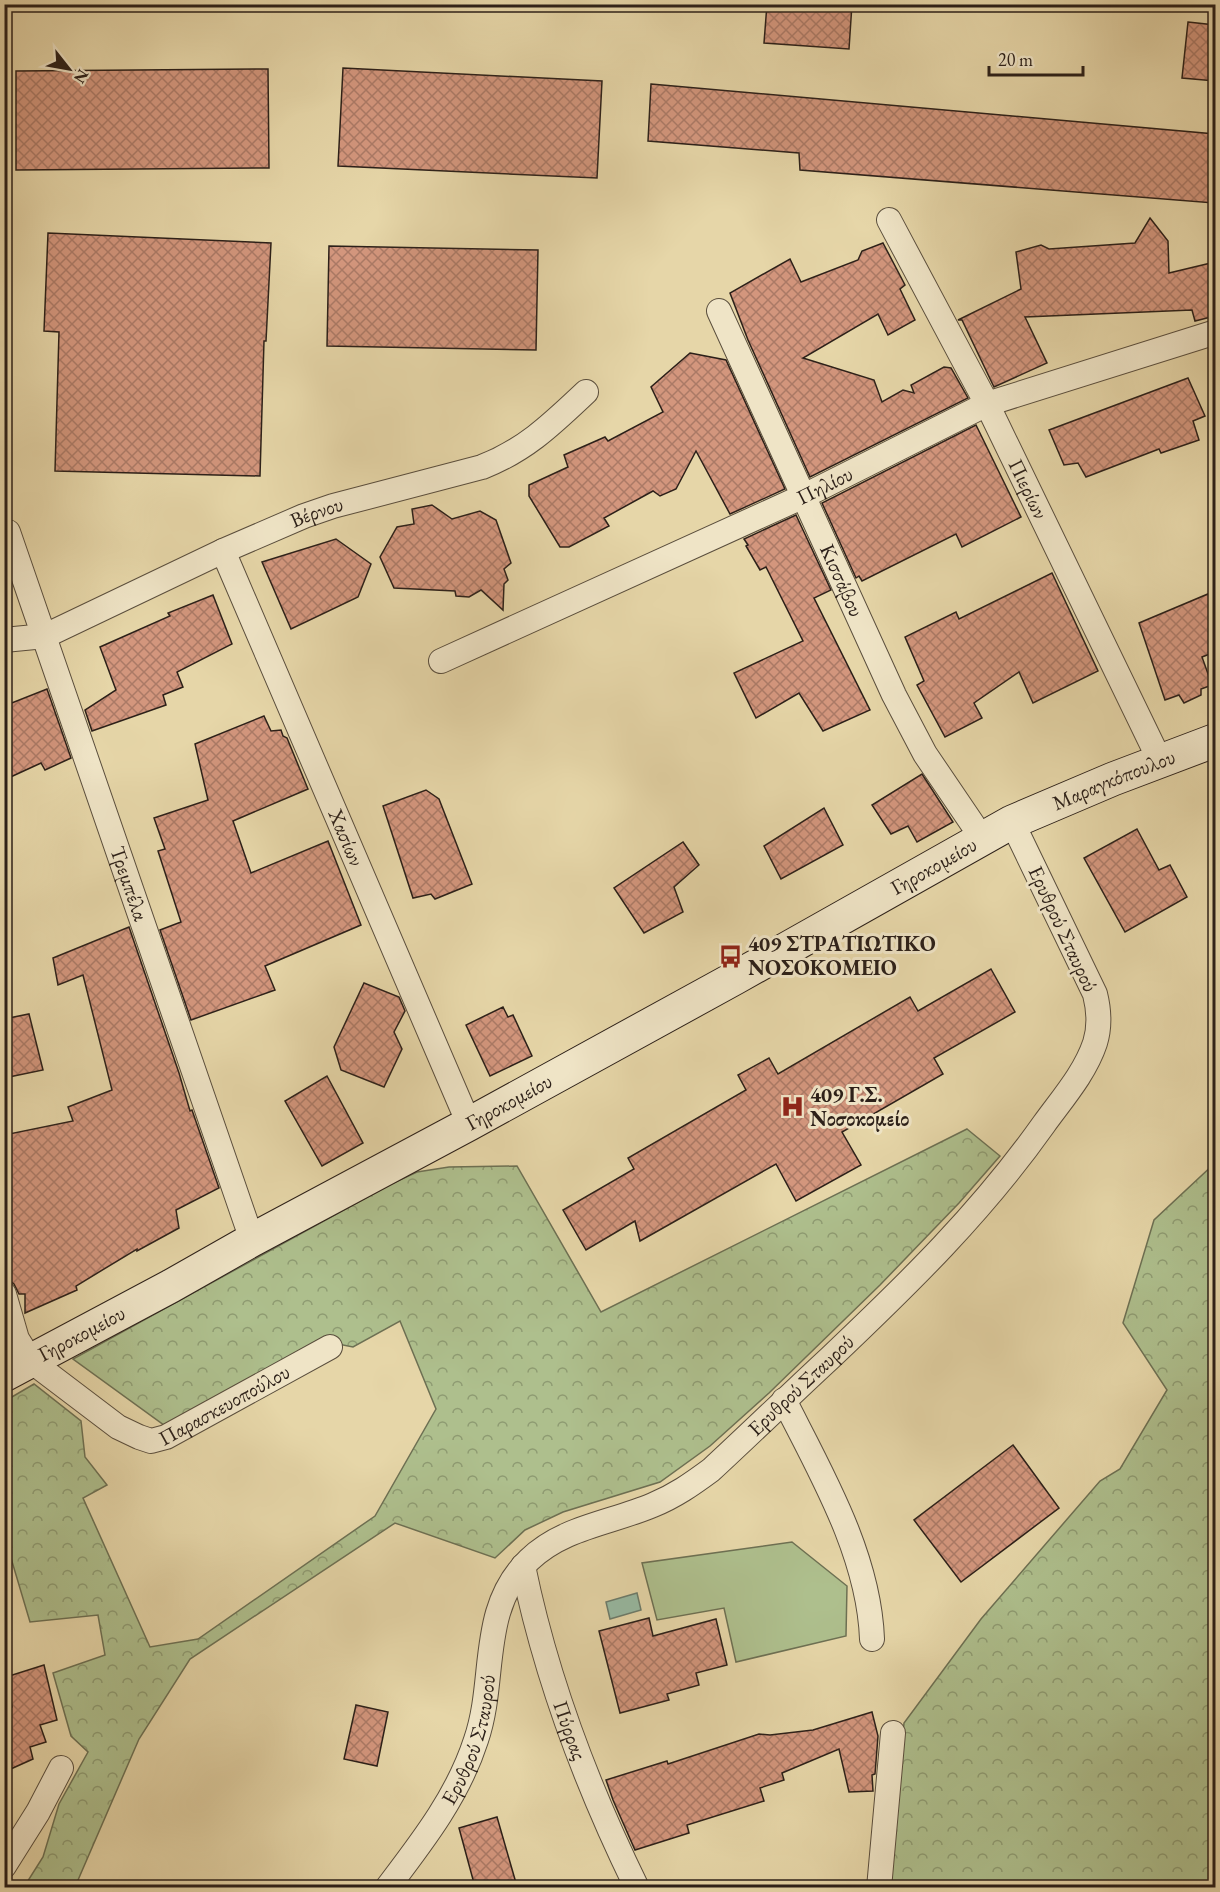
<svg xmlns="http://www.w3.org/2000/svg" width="1220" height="1892" font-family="'EB Garamond',serif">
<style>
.green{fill:#aebf8d;stroke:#6d7053;stroke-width:1.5}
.forest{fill:url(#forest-crowns);stroke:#6d7053;stroke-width:1.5}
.water{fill:#97baa3;stroke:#6c7c6c;stroke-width:1.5}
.building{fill:url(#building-cross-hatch);stroke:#2c2019;stroke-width:1.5}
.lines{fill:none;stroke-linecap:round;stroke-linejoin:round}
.street-casing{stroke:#5a4e3d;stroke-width:26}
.secondary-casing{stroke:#2c2019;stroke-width:35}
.street{stroke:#efe4c6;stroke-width:24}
.secondary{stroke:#efe4c6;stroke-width:33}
.labels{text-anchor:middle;stroke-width:6;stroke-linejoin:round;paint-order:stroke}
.street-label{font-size:21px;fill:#2c2019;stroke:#efe4c6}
.poi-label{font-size:21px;font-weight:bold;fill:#2c2019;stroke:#efe4c6;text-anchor:start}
</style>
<defs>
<pattern id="forest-crowns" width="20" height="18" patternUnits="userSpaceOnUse" patternTransform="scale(1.5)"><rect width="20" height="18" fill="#aebf8d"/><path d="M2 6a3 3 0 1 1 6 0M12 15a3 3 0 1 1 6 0" fill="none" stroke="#8e9b72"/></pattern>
<pattern id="building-cross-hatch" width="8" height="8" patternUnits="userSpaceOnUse" patternTransform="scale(1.5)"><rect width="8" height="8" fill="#d3967d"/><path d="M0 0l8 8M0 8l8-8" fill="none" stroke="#ab7a66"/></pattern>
</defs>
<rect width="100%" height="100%" fill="#e6d6a8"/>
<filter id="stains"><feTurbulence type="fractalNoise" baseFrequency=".00333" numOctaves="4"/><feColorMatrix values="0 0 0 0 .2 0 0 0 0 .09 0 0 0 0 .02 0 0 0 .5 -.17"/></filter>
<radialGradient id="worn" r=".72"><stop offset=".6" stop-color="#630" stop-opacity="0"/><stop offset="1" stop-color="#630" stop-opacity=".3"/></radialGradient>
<path class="green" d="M 792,1542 L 847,1586 L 846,1636 L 736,1662 L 724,1608 L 657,1620 L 642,1563 Z"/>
<g class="forest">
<path d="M 967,1129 L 1000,1156 L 959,1203 L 880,1285 L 769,1393 L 710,1446 L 660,1482 L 563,1512 L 525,1530 L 495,1558 L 395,1523 L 190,1659 L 139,1739 L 75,1887 L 24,1887 L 43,1857 L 59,1804 L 88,1752 L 71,1736 L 53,1673 L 105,1655 L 98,1615 L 30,1622 L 5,1538 L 5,1401 L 34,1384 L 81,1421 L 85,1457 L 107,1485 L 83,1498 L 150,1647 L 198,1639 L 375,1516 L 436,1409 L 400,1321 L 353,1347 L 318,1340 L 279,1364 L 164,1425 L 73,1359 L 391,1184 L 417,1172 L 449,1167 L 517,1166 L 601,1312 Z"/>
<path d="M 1215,1163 L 1215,1887 L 889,1888 L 904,1723 L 981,1619 L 1100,1481 L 1120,1469 L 1167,1390 L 1123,1323 L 1154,1220 Z"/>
</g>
<path class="water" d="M 637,1593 L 641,1610 L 610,1619 L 606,1602 Z"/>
<g class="building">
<path d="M 767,4 L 852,4 L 849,49 L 764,43 Z"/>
<path d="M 1188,22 L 1215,25 L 1215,81 L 1182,78 Z"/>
<path d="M 343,68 L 602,81 L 597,178 L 338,166 Z"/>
<path d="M 268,69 L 269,168 L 16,170 L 16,71 Z"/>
<path d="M 651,84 L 1215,134 L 1214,203 L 800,170 L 799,153 L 648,141 Z"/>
<path d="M 1150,218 L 1168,241 L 1169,273 L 1215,262 L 1215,316 L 1195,321 L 1192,310 L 1025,317 L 1047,363 L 994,387 L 962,320 L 958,320 L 1021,289 L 1016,252 L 1041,245 L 1049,249 L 1135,243 Z"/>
<path d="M 48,233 L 271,243 L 266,341 L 264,341 L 260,476 L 55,471 L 59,332 L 44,331 Z"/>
<path d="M 883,243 L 905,285 L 900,289 L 915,320 L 888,335 L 878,314 L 803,358 L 874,380 L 882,402 L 903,390 L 914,393 L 911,385 L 944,367 L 951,368 L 968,398 L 810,477 L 748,340 L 730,293 L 790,259 L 801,282 L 858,260 L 862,251 Z"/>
<path d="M 329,246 L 538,250 L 536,350 L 327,346 Z"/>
<path d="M 690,353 L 726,360 L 785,489 L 730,514 L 696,451 L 676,489 L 660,496 L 653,491 L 604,518 L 609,526 L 569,547 L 560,547 L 529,496 L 529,485 L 568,467 L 564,455 L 605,437 L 608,441 L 663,412 L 651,387 Z"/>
<path d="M 1188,378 L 1205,416 L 1193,421 L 1199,440 L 1161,453 L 1159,449 L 1086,477 L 1078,463 L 1064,465 L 1049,430 Z"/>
<path d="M 976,425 L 1021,517 L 962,547 L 956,534 L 862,581 L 859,576 L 856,578 L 822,503 Z"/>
<path d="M 432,505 L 452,519 L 480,511 L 496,520 L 511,563 L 504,569 L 508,580 L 504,584 L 503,610 L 481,590 L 469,597 L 456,596 L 455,591 L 394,588 L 380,557 L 397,527 L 414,524 L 412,509 Z"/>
<path d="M 796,515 L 831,590 L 814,598 L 870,710 L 823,731 L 799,693 L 756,718 L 734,673 L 803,641 L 766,567 L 760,570 L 746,546 L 748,545 L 744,539 Z"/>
<path d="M 336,539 L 371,564 L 358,597 L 291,629 L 262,562 Z"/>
<path d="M 1052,573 L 1098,671 L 1033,703 L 1019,672 L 974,703 L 982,718 L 945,737 L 917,685 L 924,681 L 905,637 L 956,612 L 959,619 Z"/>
<path d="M 1215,591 L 1215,652 L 1202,657 L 1212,685 L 1201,689 L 1201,695 L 1184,703 L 1179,695 L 1165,700 L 1139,623 Z"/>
<path d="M 213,595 L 232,644 L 177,672 L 183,687 L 163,695 L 166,705 L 92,731 L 85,710 L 116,690 L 100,647 L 170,616 L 168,613 Z"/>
<path d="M 47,689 L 71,758 L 45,770 L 41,763 L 4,780 L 4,706 Z"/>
<path d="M 264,716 L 271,731 L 281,730 L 283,736 L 287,738 L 308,789 L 233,821 L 251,873 L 328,841 L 361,925 L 265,966 L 275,990 L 191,1020 L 160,930 L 181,922 L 158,851 L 165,849 L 154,818 L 208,800 L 195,744 Z"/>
<path d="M 922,774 L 953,822 L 917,842 L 908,826 L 891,834 L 872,805 Z"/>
<path d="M 426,790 L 439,799 L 472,884 L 435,899 L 431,894 L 413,898 L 383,806 Z"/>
<path d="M 824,808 L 843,845 L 781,879 L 764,846 Z"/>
<path d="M 1137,829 L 1159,870 L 1170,865 L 1187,897 L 1125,932 L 1084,858 Z"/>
<path d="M 683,842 L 699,865 L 674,887 L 683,912 L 644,933 L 614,888 Z"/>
<path d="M 129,927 L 179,1073 L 190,1111 L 192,1110 L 219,1188 L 176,1210 L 179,1228 L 137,1251 L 137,1249 L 76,1286 L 77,1290 L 25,1313 L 25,1294 L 19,1294 L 14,1284 L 10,1281 L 4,1261 L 4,1135 L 73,1121 L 68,1107 L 112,1090 L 83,975 L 58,985 L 53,958 Z"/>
<path d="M 991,969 L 1015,1012 L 934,1058 L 943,1074 L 842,1132 L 861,1165 L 796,1201 L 776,1164 L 640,1241 L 635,1221 L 586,1250 L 563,1210 L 634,1169 L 628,1158 L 746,1090 L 738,1075 L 769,1058 L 778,1074 L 910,997 L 918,1011 Z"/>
<path d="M 364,983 L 399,997 L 405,1011 L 394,1032 L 402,1049 L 384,1087 L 341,1070 L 334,1047 Z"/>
<path d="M 503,1007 L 508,1017 L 513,1015 L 532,1056 L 490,1076 L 466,1025 Z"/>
<path d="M 29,1014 L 43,1070 L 4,1078 L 4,1019 Z"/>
<path d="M 327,1076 L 363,1143 L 322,1166 L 285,1101 Z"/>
<path d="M 1013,1445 L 1059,1508 L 961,1582 L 914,1520 Z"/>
<path d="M 649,1618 L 653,1636 L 716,1619 L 727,1665 L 696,1673 L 699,1685 L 667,1694 L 669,1700 L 620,1713 L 599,1631 Z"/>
<path d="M 44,1665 L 57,1720 L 40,1725 L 46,1742 L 30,1747 L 33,1759 L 4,1772 L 4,1709 L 12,1707 L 6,1677 Z"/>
<path d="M 356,1705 L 388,1712 L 377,1766 L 344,1759 Z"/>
<path d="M 872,1712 L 878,1736 L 875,1774 L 872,1775 L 873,1791 L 849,1792 L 839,1749 L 782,1773 L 784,1780 L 760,1788 L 764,1801 L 687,1825 L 689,1833 L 635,1850 L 613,1800 L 606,1780 L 667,1761 L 668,1764 L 759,1734 L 770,1735 L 813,1730 Z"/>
<path d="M 497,1817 L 516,1883 L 497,1887 L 475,1887 L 459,1828 Z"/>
</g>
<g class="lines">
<defs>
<g id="street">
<path id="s1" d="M 889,220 L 987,404 L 1160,761"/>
<path id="s2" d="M 719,311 L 894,695 L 925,754 L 982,838"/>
<path id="s3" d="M 4,531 L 8,532 L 252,1240"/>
<path id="s4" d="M 223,551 L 469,1124"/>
<path id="s5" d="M 4,640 L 45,636 L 223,551 L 304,516 L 333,506 L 482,467 C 526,450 553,423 586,392"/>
<path id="s6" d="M 441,661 L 804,496 L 987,404 L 1216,332"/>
<path id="s7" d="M 4,1294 L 17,1339 L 31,1361 L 118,1427 L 139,1437 L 151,1441 L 166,1437 L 330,1347"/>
<path d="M 784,1400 C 821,1473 869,1555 872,1639"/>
<path id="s8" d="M 523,1566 C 546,1678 587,1786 637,1888"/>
<path d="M 4,1866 L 38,1812 L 61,1768"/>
<path id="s9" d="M 387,1888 C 422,1842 458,1796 476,1740 C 497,1679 478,1610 529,1560 C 563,1527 611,1523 653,1505 C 675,1496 692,1484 711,1470 C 751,1433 790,1395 830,1358 C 909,1283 981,1213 1044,1124 C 1062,1099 1085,1073 1095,1043 C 1100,1027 1099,1010 1095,994 L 1012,822"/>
<path d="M 879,1888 L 893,1733"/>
</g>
<g id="secondary">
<path id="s10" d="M 4,1375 L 171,1286 L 252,1240 L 469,1124 L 735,978 L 1012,822 L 1113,779 L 1216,740"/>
</g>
</defs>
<use href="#street" class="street-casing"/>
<use href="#secondary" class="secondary-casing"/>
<use href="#street" class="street"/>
<use href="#secondary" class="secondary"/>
</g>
<defs>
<symbol id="bus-bare" viewBox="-9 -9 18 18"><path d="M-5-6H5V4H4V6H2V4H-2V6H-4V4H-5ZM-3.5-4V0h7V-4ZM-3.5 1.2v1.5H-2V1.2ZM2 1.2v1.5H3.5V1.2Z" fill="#8f2418" stroke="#efe4c6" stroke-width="2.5" paint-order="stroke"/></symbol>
<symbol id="hospital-bare" viewBox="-9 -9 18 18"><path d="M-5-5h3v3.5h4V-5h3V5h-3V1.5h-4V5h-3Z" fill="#8f2418" stroke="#efe4c6" stroke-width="2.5" paint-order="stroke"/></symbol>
</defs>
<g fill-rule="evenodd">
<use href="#bus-bare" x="714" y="940" width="33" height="33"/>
<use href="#hospital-bare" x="776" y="1090" width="33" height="33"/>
</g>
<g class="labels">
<g class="street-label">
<text dy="7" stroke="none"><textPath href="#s6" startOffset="422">Πηλίου</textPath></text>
<text dy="7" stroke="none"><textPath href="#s1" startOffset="303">Πιερίων</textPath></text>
<text dy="7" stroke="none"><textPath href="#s5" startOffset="340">Βέρνου</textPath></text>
<text dy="7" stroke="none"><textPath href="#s2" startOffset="296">Κισσάβου</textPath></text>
<text dy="7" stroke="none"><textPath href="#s10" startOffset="1260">Μαραγκόπουλου</textPath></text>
<text dy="7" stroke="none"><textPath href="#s4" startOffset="312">Χασίων</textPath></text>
<text dy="7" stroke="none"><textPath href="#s10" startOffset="1060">Γηροκομείου</textPath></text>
<text dy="7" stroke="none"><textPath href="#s3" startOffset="376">Τρεμπέλα</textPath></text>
<text transform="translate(1063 929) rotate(65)" y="7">Ερυθρού Σταυρού</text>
<text dy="7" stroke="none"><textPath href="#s10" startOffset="574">Γηροκομείου</textPath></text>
<text dy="7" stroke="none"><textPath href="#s10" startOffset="88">Γηροκομείου</textPath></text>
<text dy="7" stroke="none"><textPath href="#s9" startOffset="693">Ερυθρού Σταυρού</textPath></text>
<text dy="7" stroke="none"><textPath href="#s7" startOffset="300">Παρασκευοπούλου</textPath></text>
<text dy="7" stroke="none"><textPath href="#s8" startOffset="171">Πύρρας</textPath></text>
<text dy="7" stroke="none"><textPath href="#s9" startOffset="172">Ερυθρού Σταυρού</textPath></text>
</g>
<g class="poi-label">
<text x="748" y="951">409 ΣΤΡΑΤΙΩΤΙΚΟ<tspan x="748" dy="24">ΝΟΣΟΚΟΜΕΙΟ</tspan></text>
<text x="810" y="1102">409 Γ.Σ.<tspan x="810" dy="24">Νοσοκομείο</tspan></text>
</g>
</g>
<rect width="1220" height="1892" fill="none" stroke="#e6d6a8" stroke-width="24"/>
<rect x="6" y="6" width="1208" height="1880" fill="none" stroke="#2c2019" stroke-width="3"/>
<rect x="12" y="12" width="1196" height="1868" fill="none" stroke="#2c2019" stroke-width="1.5"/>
<g transform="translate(69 69) rotate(121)" stroke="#efe4c6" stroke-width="4.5" paint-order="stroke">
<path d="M0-4.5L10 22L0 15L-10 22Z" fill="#2c2019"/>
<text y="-9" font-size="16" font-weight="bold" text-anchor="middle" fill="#2c2019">N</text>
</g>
<path d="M989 66v9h94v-9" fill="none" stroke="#2c2019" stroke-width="3"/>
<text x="998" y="66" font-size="18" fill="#2c2019" stroke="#efe4c6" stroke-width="4.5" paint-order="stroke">20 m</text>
<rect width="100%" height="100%" filter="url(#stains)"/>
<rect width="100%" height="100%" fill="url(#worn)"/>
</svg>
